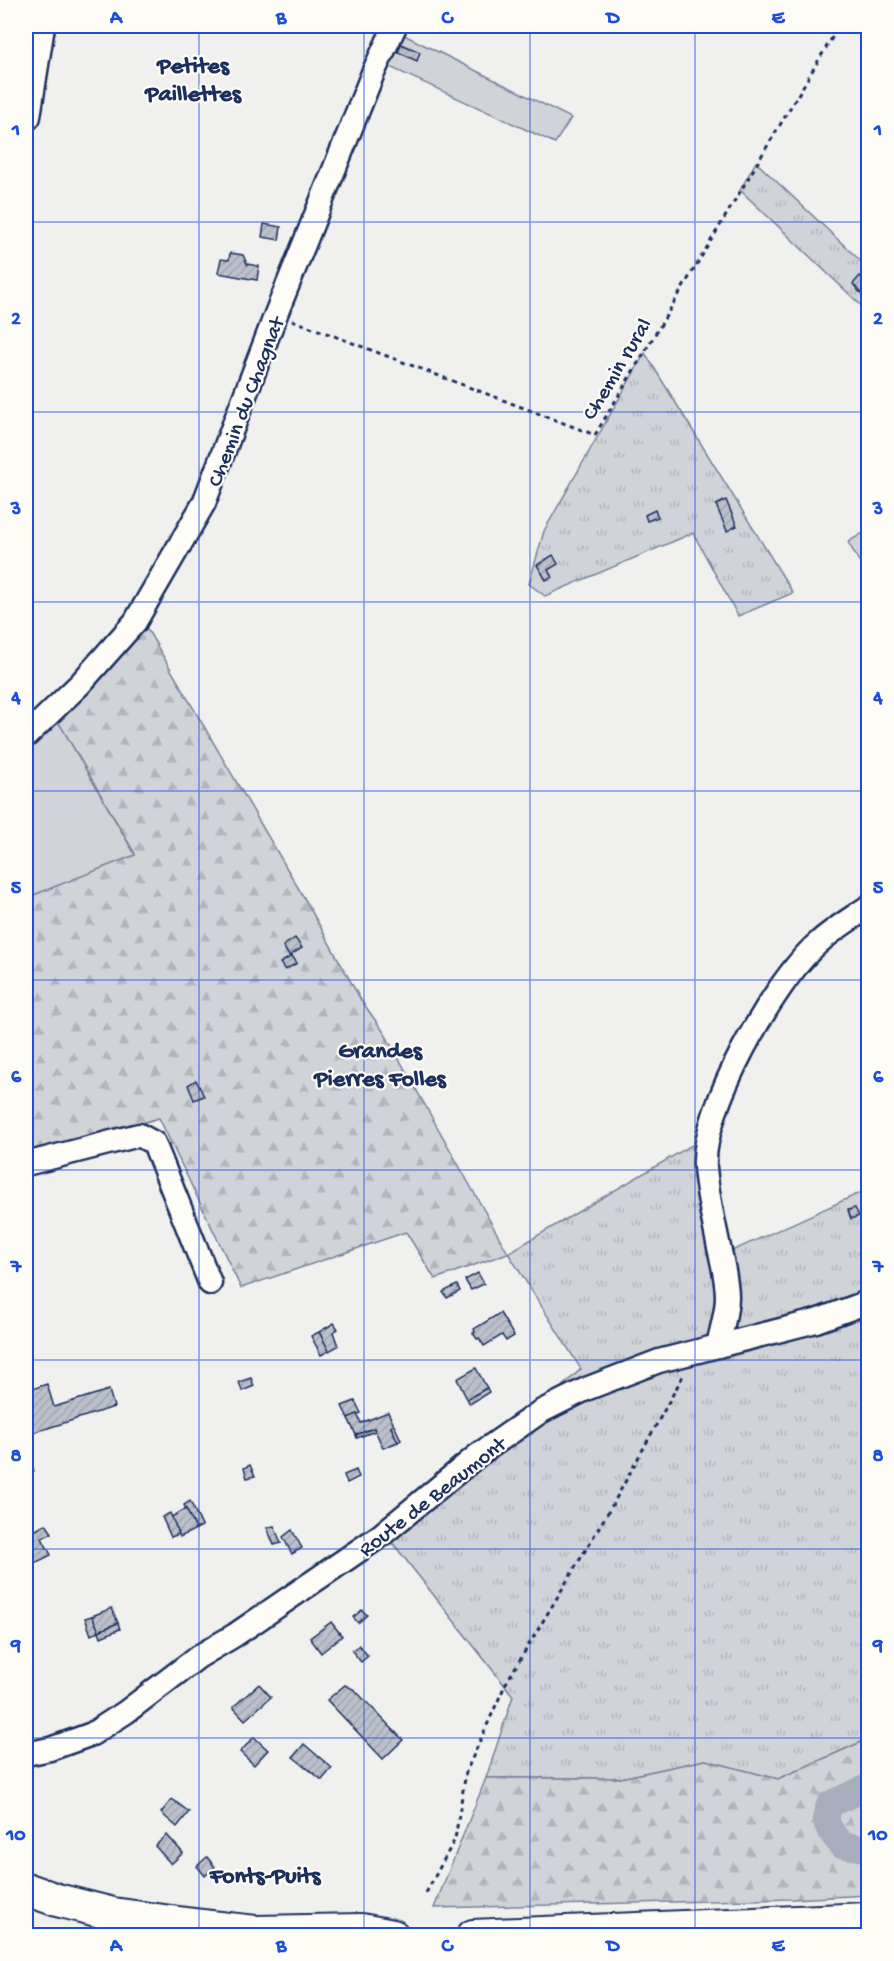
<svg xmlns="http://www.w3.org/2000/svg" width="894" height="1961" font-family="'Gochi Hand',sans-serif">
<style>
.grass{fill:url(#grass-tufts);stroke:#76819b;stroke-width:1.5}
.forest{fill:url(#forest-firs);stroke:#76819b;stroke-width:1.5}
.garden{fill:#d0d3d8;stroke:#76819b;stroke-width:1.5}
.lines{fill:none;stroke-linecap:round;stroke-linejoin:round}
.river{stroke:#a7adbd;stroke-width:27}
.building{fill:url(#building-hatch);stroke:#1b2f5e;stroke-width:1.5}
.minor-casing{stroke:#1b2f5e;stroke-width:27}
.major-casing{stroke:#1b2f5e;stroke-width:33}
.highway-casing{stroke:#1b2f5e;stroke-width:36}
.path{stroke:#1b2f5e;stroke-width:3;stroke-dasharray:4.5 4.5;stroke-linecap:butt}
.minor{stroke:#fdfcf7;stroke-width:22}
.major{stroke:#fdfcf7;stroke-width:28}
.highway{stroke:#fdfcf7;stroke-width:32}
.grid{fill:none;stroke:#1d4ed8;stroke-width:1.5;stroke-opacity:0.55}
.labels{text-anchor:middle;stroke-width:4.5;stroke-linejoin:round;paint-order:stroke}
.street-label{font-size:22px;fill:#1b2f5e;stroke:#fdfcf7}
.neighbourhood-label{font-size:24px;font-weight:bold;fill:#1b2f5e;stroke:#fdfcf7}
.neatline{fill:none;stroke:#1d4ed8;stroke-width:2}
.grid-label{font-size:20px;text-anchor:middle;font-weight:bold;fill:#1d4ed8}
</style>
<defs>
<pattern id="grass-tufts" width="24" height="20" patternUnits="userSpaceOnUse" patternTransform="scale(1.5)"><rect width="24" height="20" fill="#d0d3d8"/><path d="M3 7l-1-3M5 7V3M7 7l1-3M15 17l-1-3M17 17v-4M19 17l1-3" fill="none" stroke="#b2b5bc"/></pattern>
<pattern id="forest-firs" width="22" height="20" patternUnits="userSpaceOnUse" patternTransform="scale(1.5)"><rect width="22" height="20" fill="#d0d3d8"/><path d="M5 1l3.5 6h-7zM16 11l3.5 6h-7z" fill="#b2b5bc"/></pattern>
<pattern id="building-hatch" width="6" height="6" patternUnits="userSpaceOnUse" patternTransform="scale(1.5)"><rect width="6" height="6" fill="#bbc0ca"/><path d="M-1 1l2-2M0 6l6-6M5 7l2-2" fill="none" stroke="#a0a5b0"/></pattern>
</defs>
<rect width="100%" height="100%" fill="#f0f0ee"/>
<filter id="ink" filterUnits="userSpaceOnUse"><feTurbulence type="fractalNoise" baseFrequency=".0167" numOctaves="2"/><feDisplacementMap in="SourceGraphic" scale="12" xChannelSelector="R" yChannelSelector="G"/><feConvolveMatrix kernelMatrix="1 2 1 2 8 2 1 2 1" color-interpolation-filters="sRGB"/></filter>
<g filter="url(#ink)">
<g class="grass">
<path d="M 756,162 L 868,268 L 868,312 L 740,190 Z"/>
<path d="M 645,353 L 793,593 L 738,616 L 693,533 L 545,596 L 529,584 L 544,531 Z"/>
<path d="M 868,530 L 868,577 L 848,542 Z"/>
<path d="M 702,1139 L 713,1166 L 732,1251 L 864,1191 L 868,1204 L 868,1739 L 778,1779 L 705,1760 L 621,1778 L 486,1778 L 513,1696 L 388,1537 L 479,1462 L 581,1369 L 508,1253 Z"/>
</g>
<g class="forest">
<path d="M 146,627 L 307,903 L 361,1000 L 385,1034 L 508,1253 L 435,1279 L 406,1232 L 241,1288 L 159,1118 L 26,1157 L 26,898 L 135,854 L 55,716 L 105,671 Z"/>
<path d="M 868,1739 L 868,1895 L 792,1899 L 434,1908 L 486,1778 L 621,1778 L 705,1760 L 778,1779 Z"/>
</g>
<g class="garden">
<path d="M 396,31 L 571,118 L 555,143 L 381,63 Z"/>
<path d="M 55,716 L 135,855 L 26,898 L 26,744 Z"/>
</g>
<g class="lines">
<path class="river" d="M 868,1787 L 830,1804 C 821,1824 830,1829 841,1845 L 868,1849"/>
</g>
<g class="building">
<path d="M 401,44 L 420,52 L 417,61 L 398,52 Z"/>
<path d="M 264,224 L 281,227 L 279,240 L 262,237 Z"/>
<path d="M 230,253 L 243,255 L 247,264 L 259,266 L 257,280 L 218,273 L 221,259 L 229,260 Z"/>
<path d="M 860,276 L 868,284 L 868,290 L 863,296 L 853,284 Z"/>
<path d="M 726,500 L 737,526 L 727,531 L 716,505 Z"/>
<path d="M 655,510 L 658,517 L 647,521 L 645,515 Z"/>
<path d="M 553,555 L 558,564 L 548,570 L 552,577 L 546,580 L 537,565 Z"/>
<path d="M 295,938 L 302,948 L 289,956 L 283,946 Z"/>
<path d="M 292,956 L 297,963 L 285,970 L 280,963 Z"/>
<path d="M 196,1080 L 204,1096 L 194,1100 L 188,1085 Z"/>
<path d="M 855,1208 L 859,1216 L 851,1219 L 848,1210 Z"/>
<path d="M 478,1273 L 484,1284 L 471,1290 L 465,1280 Z"/>
<path d="M 457,1285 L 460,1291 L 447,1298 L 443,1292 Z"/>
<path d="M 500,1313 L 514,1336 L 506,1341 L 502,1335 L 484,1346 L 479,1338 L 477,1339 L 473,1333 L 475,1332 L 474,1329 Z"/>
<path d="M 334,1323 L 338,1329 L 333,1332 L 338,1346 L 329,1351 L 319,1332 Z"/>
<path d="M 319,1332 L 329,1351 L 321,1355 L 311,1336 Z"/>
<path d="M 476,1368 L 487,1388 L 467,1399 L 457,1379 Z"/>
<path d="M 251,1378 L 254,1386 L 242,1391 L 239,1382 Z"/>
<path d="M 47,1384 L 54,1407 L 109,1390 L 114,1407 L 26,1435 L 26,1391 Z"/>
<path d="M 487,1388 L 489,1392 L 470,1404 L 467,1399 Z"/>
<path d="M 355,1401 L 361,1413 L 348,1418 L 342,1406 Z"/>
<path d="M 388,1412 L 394,1425 L 391,1427 L 398,1442 L 383,1448 L 374,1428 L 356,1435 L 348,1418 L 357,1414 L 361,1423 Z"/>
<path d="M 394,1425 L 401,1440 L 398,1442 L 391,1427 Z"/>
<path d="M 374,1428 L 375,1431 L 357,1438 L 356,1435 Z"/>
<path d="M 26,1450 L 34,1471 L 26,1474 Z"/>
<path d="M 250,1465 L 255,1476 L 247,1478 L 244,1468 Z"/>
<path d="M 356,1470 L 359,1477 L 347,1483 L 344,1475 Z"/>
<path d="M 190,1501 L 202,1526 L 196,1529 L 184,1505 Z"/>
<path d="M 186,1509 L 196,1529 L 180,1537 L 171,1517 Z"/>
<path d="M 170,1513 L 179,1534 L 171,1537 L 162,1517 Z"/>
<path d="M 46,1524 L 52,1533 L 42,1538 L 51,1555 L 29,1566 L 26,1560 L 26,1536 Z"/>
<path d="M 274,1526 L 281,1543 L 274,1545 L 267,1528 Z"/>
<path d="M 292,1530 L 302,1548 L 292,1554 L 283,1537 Z"/>
<path d="M 112,1608 L 118,1623 L 99,1631 L 92,1616 Z"/>
<path d="M 362,1610 L 367,1615 L 358,1623 L 353,1617 Z"/>
<path d="M 92,1616 L 99,1631 L 91,1635 L 85,1618 Z"/>
<path d="M 331,1622 L 342,1636 L 321,1653 L 310,1638 Z"/>
<path d="M 118,1623 L 120,1629 L 101,1637 L 99,1631 Z"/>
<path d="M 359,1645 L 368,1656 L 361,1662 L 352,1651 Z"/>
<path d="M 259,1684 L 271,1697 L 245,1720 L 233,1707 Z"/>
<path d="M 345,1685 L 355,1690 L 403,1740 L 383,1759 L 327,1700 Z"/>
<path d="M 254,1737 L 268,1750 L 254,1765 L 240,1752 Z"/>
<path d="M 304,1744 L 332,1768 L 322,1780 L 293,1757 Z"/>
<path d="M 172,1799 L 189,1812 L 177,1827 L 161,1813 Z"/>
<path d="M 167,1835 L 183,1853 L 171,1864 L 155,1846 Z"/>
<path d="M 207,1857 L 215,1867 L 205,1876 L 197,1866 Z"/>
</g>
<g class="lines">
<defs>
<g id="minor">
<path d="M 26,736 L 80,684 L 135,622 L 204,503 L 276,314 L 373,73 L 395,26"/>
<path d="M 26,1164 L 139,1135 L 154,1143 L 210,1283"/>
<path d="M 718,1346 C 721,1330 727,1313 727,1297 C 727,1279 722,1261 718,1243 C 713,1218 707,1193 705,1167 C 701,1110 774,982 817,944 C 832,930 851,919 868,907"/>
<path d="M 26,1754 L 50,1749 L 92,1734 L 126,1712 L 198,1657 L 235,1635 L 380,1536 L 478,1455 L 540,1412 L 586,1389 L 659,1361 L 816,1321 L 868,1302"/>
</g>
<path id="major" d="M 26,116 L 40,26"/>
<g id="highway">
<path d="M 26,1889 L 57,1900 L 113,1914 L 186,1924 L 255,1932 L 361,1930 L 393,1936"/>
<path d="M 473,1936 L 868,1919"/>
</g>
</defs>
<use href="#minor" class="minor-casing"/>
<use href="#major" class="major-casing"/>
<use href="#highway" class="highway-casing"/>
<g class="path">
<path d="M 292,320 L 595,435 L 839,26"/>
<path d="M 426,1893 L 455,1839 L 466,1772 L 506,1683 L 613,1504 L 684,1374"/>
</g>
<use href="#minor" class="minor"/>
<use href="#major" class="major"/>
<use href="#highway" class="highway"/>
</g>
</g>
<path class="grid" d="M 199,26 L 199,1936M 364,26 L 364,1936M 530,26 L 530,1936M 695,26 L 695,1936M 26,222 L 868,222M 26,412 L 868,412M 26,602 L 868,602M 26,791 L 868,791M 26,980 L 868,980M 26,1170 L 868,1170M 26,1360 L 868,1360M 26,1549 L 868,1549M 26,1738 L 868,1738"/>
<g class="labels">
<g class="street-label">
<text transform="translate(615 368) rotate(-59)" y="8">Chemin rural</text>
<text transform="translate(244 401) rotate(-69)" y="8">Chemin du Chagnat</text>
<text transform="translate(431 1495) rotate(-38)" y="8">Route de Beaumont</text>
</g>
<g class="neighbourhood-label">
<text x="193" y="72">Petites<tspan x="193" dy="28">Paillettes</tspan></text>
<text x="380" y="1057">Grandes<tspan x="380" dy="28">Pierres Folles</tspan></text>
<text x="265" y="1882">Fonts-Puits</text>
</g>
</g>
<rect width="894" height="1961" fill="none" stroke="#fdfcf7" stroke-width="66"/>
<rect x="33" y="33" width="828" height="1895" class="neatline"/>
<g class="grid-label">
<text x="116" y="23">A</text>
<text x="281" y="23">B</text>
<text x="447" y="23">C</text>
<text x="613" y="23">D</text>
<text x="778" y="23">E</text>
<text x="16" y="135">1</text>
<text x="878" y="135">1</text>
<text x="16" y="324">2</text>
<text x="878" y="324">2</text>
<text x="16" y="514">3</text>
<text x="878" y="514">3</text>
<text x="16" y="703">4</text>
<text x="878" y="703">4</text>
<text x="16" y="893">5</text>
<text x="878" y="893">5</text>
<text x="16" y="1082">6</text>
<text x="878" y="1082">6</text>
<text x="16" y="1272">7</text>
<text x="878" y="1272">7</text>
<text x="16" y="1461">8</text>
<text x="878" y="1461">8</text>
<text x="16" y="1651">9</text>
<text x="878" y="1651">9</text>
<text x="16" y="1840">10</text>
<text x="878" y="1840">10</text>
<text x="116" y="1951">A</text>
<text x="281" y="1951">B</text>
<text x="447" y="1951">C</text>
<text x="613" y="1951">D</text>
<text x="778" y="1951">E</text>
</g>
</svg>
